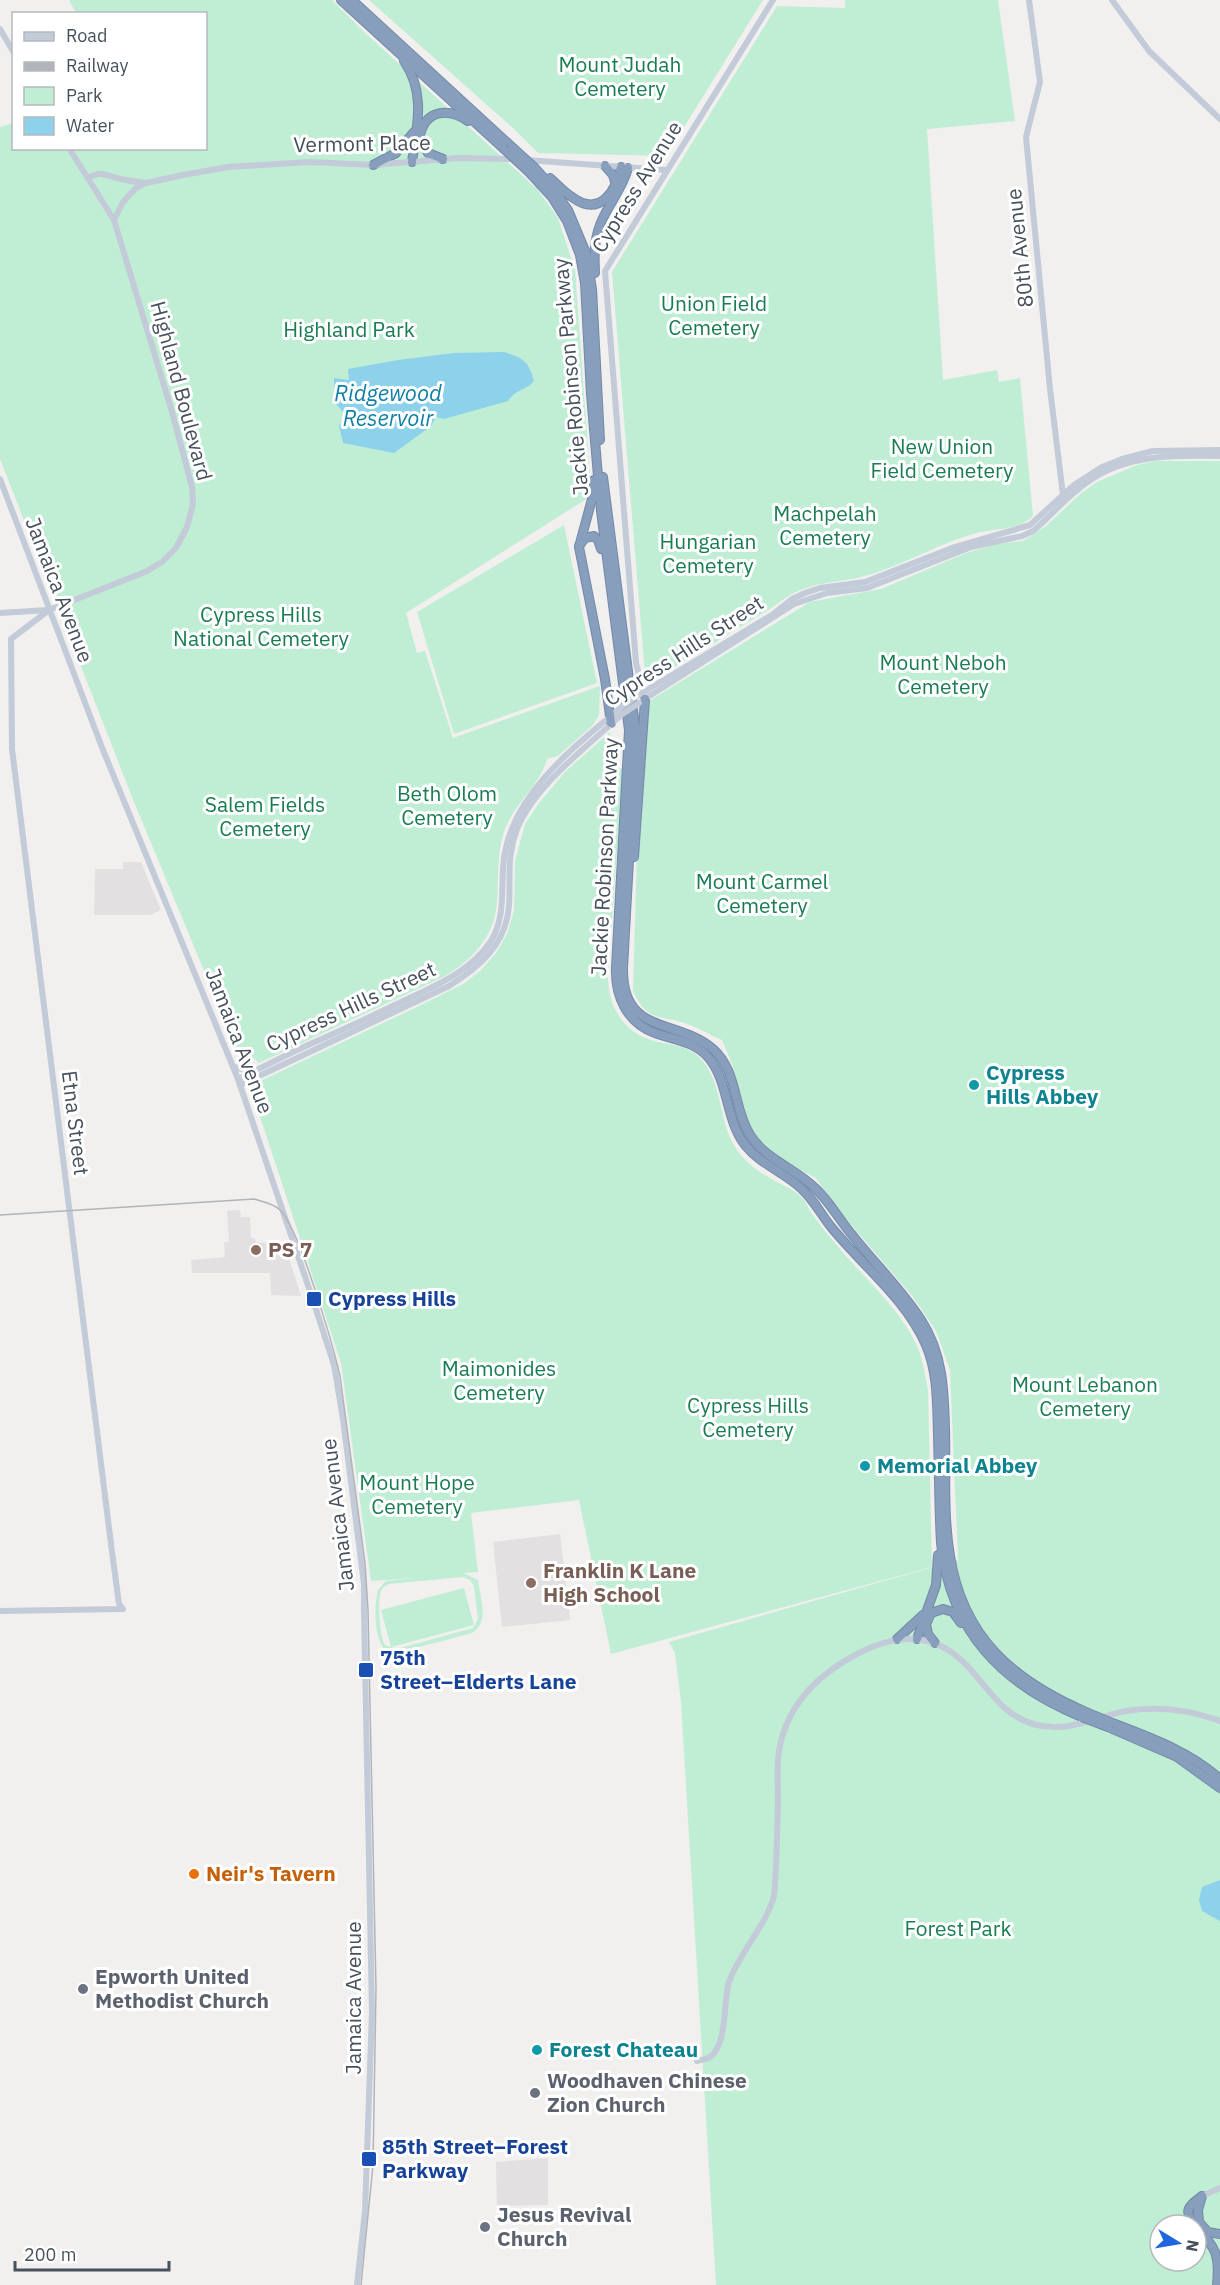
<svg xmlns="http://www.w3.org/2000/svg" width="1220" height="2285" font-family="'IBM Plex Sans',sans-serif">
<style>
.education{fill:#e3e0e1}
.green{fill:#bfeed4;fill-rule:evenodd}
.water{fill:#8dd1ea}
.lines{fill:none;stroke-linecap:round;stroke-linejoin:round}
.highway-casing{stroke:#7389a9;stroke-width:10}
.secondary{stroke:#c2cbd7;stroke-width:6}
.highway{stroke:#889ebd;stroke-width:8}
.rail{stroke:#b1b4b9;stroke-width:1.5}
.highway-bridge-casing{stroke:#7389a9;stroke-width:10;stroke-linecap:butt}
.secondary-bridge{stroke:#c2cbd7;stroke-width:6}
.highway-bridge{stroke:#889ebd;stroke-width:8}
.culture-dot{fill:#0f9aa8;stroke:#fff;stroke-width:2}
.education-dot{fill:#8d6e63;stroke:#fff;stroke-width:2}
.transit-dot{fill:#1a4fb4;stroke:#fff;stroke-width:2}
.food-dot{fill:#e8710a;stroke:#fff;stroke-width:2}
.worship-dot{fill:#6b7280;stroke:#fff;stroke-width:2}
.labels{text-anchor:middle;stroke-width:6;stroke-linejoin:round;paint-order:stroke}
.park-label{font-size:21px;fill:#197d51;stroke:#fff}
.street-label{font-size:21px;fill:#47515c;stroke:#fff}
.culture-label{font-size:21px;font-weight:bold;fill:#0d838f;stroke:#fff;text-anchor:start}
.education-label{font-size:21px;font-weight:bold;fill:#785e54;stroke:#fff;text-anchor:start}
.transit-label{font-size:21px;font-weight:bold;fill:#164399;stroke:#fff;text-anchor:start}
.food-label{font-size:21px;font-weight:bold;fill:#c56008;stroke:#fff;text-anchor:start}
.worship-label{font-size:21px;font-weight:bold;fill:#5b616d;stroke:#fff;text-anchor:start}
.water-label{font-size:22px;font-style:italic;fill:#0f7fa7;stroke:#fff}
</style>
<rect width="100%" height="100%" fill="#f2efef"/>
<g class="education">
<path d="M 123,862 L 141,862 L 161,910 L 150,915 L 94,915 L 95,869 L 123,869 Z"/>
<path d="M 240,1210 L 241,1217 L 250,1217 L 251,1238 L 255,1238 L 256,1243 L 284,1242 L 301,1296 L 271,1295 L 270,1273 L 192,1273 L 191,1260 L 225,1257 L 224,1242 L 229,1242 L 227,1211 Z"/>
<path d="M 560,1534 L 570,1620 L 502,1627 L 493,1542 Z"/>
<path d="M 548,2158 L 548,2205 L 497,2206 L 496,2162 Z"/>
</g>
<g class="green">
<path d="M 69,0 L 332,0 L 364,32 L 537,189 L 558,218 L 575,270 L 590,477 L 588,498 L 406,613 L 417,653 L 425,651 L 453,738 L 600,686 L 599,715 L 593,725 L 558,756 L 547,759 C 540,785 515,803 505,829 C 496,853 499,877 497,902 C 495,936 472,961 443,977 L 259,1063 C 254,1057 248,1056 241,1060 L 132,797 L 0,459 L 0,127 L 13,123 L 14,148 L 206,148 L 206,14 L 76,13 Z"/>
<path d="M 369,0 L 763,0 L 666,156 L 538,153 L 515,130 Z"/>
<path d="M 845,0 L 998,0 L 1015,121 L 927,129 L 943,380 L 997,370 L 999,382 L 1020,378 L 1033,516 C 1018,531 992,528 973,534 C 939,544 908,562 875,573 C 833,587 812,576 773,607 L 660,676 L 650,677 L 645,672 L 644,662 L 612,272 L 777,6 L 845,8 Z"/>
<path d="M 1156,461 L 1220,461 L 1220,2285 L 716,2285 L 681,1702 L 675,1653 L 669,1642 L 958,1560 L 950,1370 L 936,1331 L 913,1297 L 835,1206 L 816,1178 L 780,1160 L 764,1146 L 751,1130 L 732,1064 L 722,1040 C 710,1035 699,1028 687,1024 C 659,1014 648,1023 633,991 L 637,853 L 649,701 L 810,602 L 881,589 L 966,553 L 997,544 L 1023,541 L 1046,526 L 1080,494 L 1097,482 L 1137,465 ZM 1160,2225 L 1196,2225 L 1196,2261 L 1160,2261 Z"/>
<path d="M 564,525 L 597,683 L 454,734 L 417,612 Z"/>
<path d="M 610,732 L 615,767 L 623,769 L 608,973 C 607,1003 621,1031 651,1040 C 666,1045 685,1044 698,1056 C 723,1079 718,1120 735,1147 C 744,1162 761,1174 777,1182 C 785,1187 793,1189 800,1196 C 805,1200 807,1205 810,1211 C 818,1222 826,1233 835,1243 C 862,1277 899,1306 917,1346 C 923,1360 925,1375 928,1390 L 932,1567 L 611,1654 L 579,1500 L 471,1513 L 478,1572 L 463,1573 L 478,1580 C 480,1597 490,1623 472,1633 L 378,1658 L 377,1655 L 388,1652 C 373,1642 374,1606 378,1590 L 386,1581 L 414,1578 L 371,1581 L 341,1363 L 250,1086 L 419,1006 L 465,983 L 481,970 L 496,953 L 507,934 L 514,911 L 515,861 L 525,824 L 539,803 L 566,771 ZM 463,1577 L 470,1580 L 474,1586 L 478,1619 L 473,1628 L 397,1649 L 385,1645 C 380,1638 377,1600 381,1591 C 383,1587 385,1586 389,1584 Z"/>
<path d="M 464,1588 L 474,1625 L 391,1647 L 381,1610 Z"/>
</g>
<g class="water">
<path d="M 504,352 C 523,358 529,361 534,381 C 527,390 516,389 508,401 L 444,419 L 436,417 L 431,426 L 394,453 L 343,443 L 339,426 L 345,414 L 335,403 L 334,378 L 349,380 L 348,369 L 398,360 L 454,353 Z"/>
<path d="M 1220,1880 L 1220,1921 L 1202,1911 L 1199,1900 L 1202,1887 Z"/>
</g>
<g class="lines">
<defs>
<g id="highway">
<path d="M 341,0 L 503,148"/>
<path d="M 352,0 L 513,148"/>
<path d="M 404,61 C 426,93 417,126 412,162"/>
<path d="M 420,135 C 426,109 449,108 468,121"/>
<path d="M 420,139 L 428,153 L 443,159"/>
<path d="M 373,165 L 396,153 L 414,132"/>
<path d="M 605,166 L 613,175 L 616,185"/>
<path d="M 535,168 L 552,187 L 568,210 L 586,253 L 592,289 L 600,440"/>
<path d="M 529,172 L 552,197 L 567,221 L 580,255 L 585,283 L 591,394 L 601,511 L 629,730 L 616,968 C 615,996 627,1023 655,1033 C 674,1040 694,1041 708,1057 C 729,1081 725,1119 745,1145 C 760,1164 784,1172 802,1189 C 814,1200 822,1216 832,1228 C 863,1266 906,1299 926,1345 C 938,1373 937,1404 938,1434 C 939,1471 939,1507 941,1543 C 950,1632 1003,1685 1082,1717"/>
<path d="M 550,178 C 557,184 564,192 572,197 C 600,218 616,191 621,167"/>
<path d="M 595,273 C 594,254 594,236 603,218 C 611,201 623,187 628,168"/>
<path d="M 603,477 L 636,734 L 623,968 C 622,1036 677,1018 713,1049 C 738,1071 733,1108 750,1135 C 766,1160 795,1168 815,1188 C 830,1202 840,1221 853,1236 C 875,1264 902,1290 921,1320 C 943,1354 944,1390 945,1429 C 946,1471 943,1515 950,1556 C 963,1638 1014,1681 1086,1712"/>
<path d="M 594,480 L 592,499 L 579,547 L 605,679 L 611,723"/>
<path d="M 579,546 L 585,538 L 594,536 L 598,540 L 601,549"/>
<path d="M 634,857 L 645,699"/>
<path d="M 927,1622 L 931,1613 L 943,1609 L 953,1612 L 961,1623"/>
<path d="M 926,1624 L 928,1634 L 935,1643"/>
<path d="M 897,1639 L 923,1615"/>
<path d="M 917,1639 L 936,1585 L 938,1555"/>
<path d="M 1115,1724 C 1152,1738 1190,1752 1220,1779"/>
<path d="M 1108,1727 L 1177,1757 L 1220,1788"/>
<path d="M 1202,2196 L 1198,2210 L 1199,2222 L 1208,2232 L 1220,2234"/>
<path d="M 1195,2225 C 1182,2210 1189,2206 1202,2196"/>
<path d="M 1196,2226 C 1216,2249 1220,2254 1217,2285"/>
</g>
</defs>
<use href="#highway" class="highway-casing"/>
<g class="secondary">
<path d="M 1029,0 L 1040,82 L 1026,137 L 1050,389 L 1063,495"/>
<path d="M 1112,0 L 1149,51 L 1220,119"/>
<path d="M 0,29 L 14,53"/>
<path d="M 526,160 L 666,170"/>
<path d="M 88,178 C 102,170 107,176 121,179 C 129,181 137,182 146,183"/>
<path d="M 114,220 L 123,202 L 136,188 L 146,183 L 183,175 L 228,167 L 310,162 L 373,165 L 458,158 L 516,159"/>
<path d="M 0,479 L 103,750 L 238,1079 L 314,1303 L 334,1365 L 343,1419 L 364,1584 L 364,1611 L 372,2012 L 365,2211 L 357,2285"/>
<path d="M 0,613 L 48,610"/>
<path d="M 642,693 L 772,615 L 792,599 L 805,593 L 820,588 L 865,582 L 952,548 L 1030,525 L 1074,485 L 1102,467 L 1122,459 L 1153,451 L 1220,450"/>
<path d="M 645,699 L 636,663 L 605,271 L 773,0"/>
<path d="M 643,700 L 794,604 L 827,593 L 867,588 L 971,547 L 1022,536 L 1033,531 C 1052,515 1068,495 1089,481 C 1127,454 1176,455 1220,456"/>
<path d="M 234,1067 L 253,1072"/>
<path d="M 238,1079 C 261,1068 284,1056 308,1045 C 338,1032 368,1018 399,1003 C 432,987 470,973 491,941 C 508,913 499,882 505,852 C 516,792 574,747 619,709"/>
<path d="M 240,1085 L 449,986 C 480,967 506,944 509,906 C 511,877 506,858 517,829 C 535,785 587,747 621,715"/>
<path d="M 0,1611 L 123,1609 L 119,1604 L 112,1552 L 12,749 L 11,639 L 49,610 L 145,572 L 162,562 L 176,548 L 187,527 L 193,504 L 192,487 L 172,412 L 114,220 L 69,148"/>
<path d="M 697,2061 C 701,2060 707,2059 710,2057 C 728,2044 723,2001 729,1982 C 740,1951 765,1928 774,1896 C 777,1864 777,1833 778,1801 C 778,1787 777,1773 778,1760 C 782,1708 818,1673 863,1651 C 887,1639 916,1634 941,1646 C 979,1664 991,1712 1033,1724 C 1067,1734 1094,1717 1126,1711 C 1158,1706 1190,1710 1220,1721"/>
<path d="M 1202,2196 L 1220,2188"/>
</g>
<use href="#highway" class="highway"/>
<path class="rail" d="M 0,1215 L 254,1199 C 263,1202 273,1203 280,1210 C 299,1227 333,1346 340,1376 L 365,1563 L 368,1610 L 376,1988 L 373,2165 L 361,2285"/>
<defs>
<g id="highway-bridge">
<path d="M 503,148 L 529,172"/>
<path d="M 513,148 L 535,168"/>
<path d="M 1086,1712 L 1115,1724"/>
<path d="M 1082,1717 L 1108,1727"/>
</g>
</defs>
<use href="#highway-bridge" class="highway-bridge-casing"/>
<g class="secondary-bridge">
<path d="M 619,709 L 637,696"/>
<path d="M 621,715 L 639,703"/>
</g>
<use href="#highway-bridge" class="highway-bridge"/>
</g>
<g class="culture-dot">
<circle cx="974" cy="1085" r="6"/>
<circle cx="865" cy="1466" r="6"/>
<circle cx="537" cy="2050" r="6"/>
</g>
<g class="education-dot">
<circle cx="256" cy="1250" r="6"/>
<circle cx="531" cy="1583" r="6"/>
</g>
<g class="transit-dot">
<rect x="306" y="1291" width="16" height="16" rx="3"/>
<rect x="358" y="1662" width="16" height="16" rx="3"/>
<rect x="361" y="2151" width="16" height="16" rx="3"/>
</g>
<circle class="food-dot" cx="194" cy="1874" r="6"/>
<g class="worship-dot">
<circle cx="83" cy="1989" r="6"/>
<circle cx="535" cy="2093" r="6"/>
<circle cx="485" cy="2227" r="6"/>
</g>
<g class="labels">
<g class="park-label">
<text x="620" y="72">Mount Judah<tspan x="620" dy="24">Cemetery</tspan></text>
<text x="714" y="311">Union Field<tspan x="714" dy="24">Cemetery</tspan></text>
<text x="349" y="337">Highland Park</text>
<text x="942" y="454">New Union<tspan x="942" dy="24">Field Cemetery</tspan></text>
<text x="825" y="521">Machpelah<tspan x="825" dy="24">Cemetery</tspan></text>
<text x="708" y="549">Hungarian<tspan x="708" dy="24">Cemetery</tspan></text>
<text x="261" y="622">Cypress Hills<tspan x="261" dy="24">National Cemetery</tspan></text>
<text x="943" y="670">Mount Neboh<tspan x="943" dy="24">Cemetery</tspan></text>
<text x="447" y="801">Beth Olom<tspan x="447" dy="24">Cemetery</tspan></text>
<text x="265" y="812">Salem Fields<tspan x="265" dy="24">Cemetery</tspan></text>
<text x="762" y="889">Mount Carmel<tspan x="762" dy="24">Cemetery</tspan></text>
<text x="499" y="1376">Maimonides<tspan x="499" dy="24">Cemetery</tspan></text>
<text x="1085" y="1392">Mount Lebanon<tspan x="1085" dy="24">Cemetery</tspan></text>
<text x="748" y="1413">Cypress Hills<tspan x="748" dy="24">Cemetery</tspan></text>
<text x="417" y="1490">Mount Hope<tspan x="417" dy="24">Cemetery</tspan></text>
<text x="958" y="1936">Forest Park</text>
</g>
<g class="street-label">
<text transform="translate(362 144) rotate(-1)" y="7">Vermont Place</text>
<text transform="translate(637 187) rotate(-58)" y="7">Cypress Avenue</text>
<text transform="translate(1020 248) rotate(-96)" y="7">80th Avenue</text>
<text transform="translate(571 377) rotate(-95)" y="7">Jackie Robinson Parkway</text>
<text transform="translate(181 391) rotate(75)" y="7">Highland Boulevard</text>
<text transform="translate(59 590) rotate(69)" y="7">Jamaica Avenue</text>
<text transform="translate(684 651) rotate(-33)" y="7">Cypress Hills Street</text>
<text transform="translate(605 857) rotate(-87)" y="7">Jackie Robinson Parkway</text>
<text transform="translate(351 1007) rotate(-25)" y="7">Cypress Hills Street</text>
<text transform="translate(239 1041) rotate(69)" y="7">Jamaica Avenue</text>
<text transform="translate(75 1123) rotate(83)" y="7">Etna Street</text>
<text transform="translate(338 1515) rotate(-97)" y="7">Jamaica Avenue</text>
<text transform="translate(354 1998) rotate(-90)" y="7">Jamaica Avenue</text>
</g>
<g class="culture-label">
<text x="986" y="1080">Cypress<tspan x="986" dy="24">Hills Abbey</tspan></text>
<text x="877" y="1473">Memorial Abbey</text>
<text x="549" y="2057">Forest Chateau</text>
</g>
<g class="education-label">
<text x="268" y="1257">PS 7</text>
<text x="543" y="1578">Franklin K Lane<tspan x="543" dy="24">High School</tspan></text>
</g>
<g class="transit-label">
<text x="328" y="1306">Cypress Hills</text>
<text x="380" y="1665">75th<tspan x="380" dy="24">Street–Elderts Lane</tspan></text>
<text x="382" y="2154">85th Street–Forest<tspan x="382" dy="24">Parkway</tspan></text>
</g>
<g class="food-label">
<text x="206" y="1881">Neir's Tavern</text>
</g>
<g class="worship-label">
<text x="95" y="1984">Epworth United<tspan x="95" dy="24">Methodist Church</tspan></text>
<text x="547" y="2088">Woodhaven Chinese<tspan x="547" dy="24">Zion Church</tspan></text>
<text x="497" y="2222">Jesus Revival<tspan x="497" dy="24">Church</tspan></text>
</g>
<g class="water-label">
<text x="388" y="401">Ridgewood<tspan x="388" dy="25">Reservoir</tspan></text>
</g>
</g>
<rect x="12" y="12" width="195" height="138" fill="#ffffff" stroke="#b5b9be" stroke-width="1.5"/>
<rect x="24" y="32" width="30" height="9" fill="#c2cbd7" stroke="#b5b9be" stroke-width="1.5"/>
<text x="66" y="42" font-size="18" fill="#47515c">Road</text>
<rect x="24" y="62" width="30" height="9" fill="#b1b4b9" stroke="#b5b9be" stroke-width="1.5"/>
<text x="66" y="72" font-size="18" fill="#47515c">Railway</text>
<rect x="24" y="87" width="30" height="18" fill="#bfeed4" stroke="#b5b9be" stroke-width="1.5"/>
<text x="66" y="102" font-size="18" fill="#47515c">Park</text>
<rect x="24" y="117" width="30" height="18" fill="#8dd1ea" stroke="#b5b9be" stroke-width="1.5"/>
<text x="66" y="132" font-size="18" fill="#47515c">Water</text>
<g transform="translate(1178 2243) rotate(101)"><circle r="28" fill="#ffffff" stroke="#b5b9be" stroke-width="1.5"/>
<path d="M0-4.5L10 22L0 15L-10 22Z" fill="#1d66de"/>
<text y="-9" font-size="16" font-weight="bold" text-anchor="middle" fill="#47515c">N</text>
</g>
<path d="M15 2261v9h154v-9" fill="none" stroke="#47515c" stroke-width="3"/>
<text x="24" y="2261" font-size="18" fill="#47515c" stroke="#ffffff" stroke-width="4.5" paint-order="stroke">200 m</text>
</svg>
